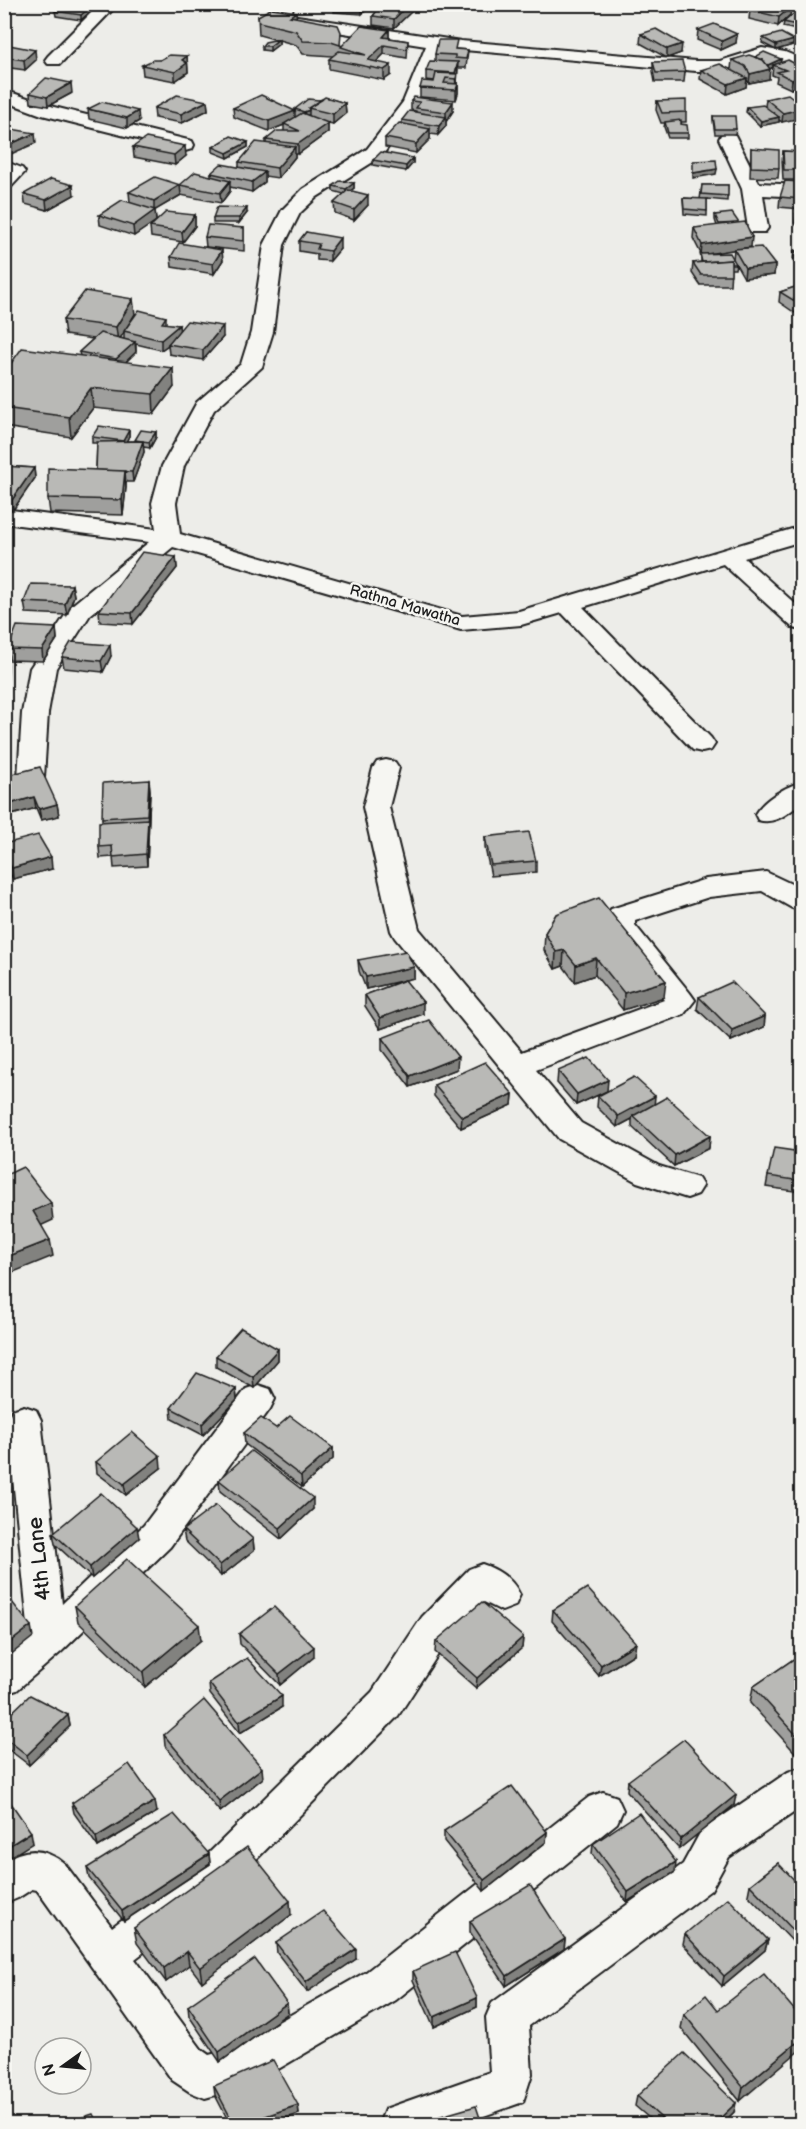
<svg xmlns="http://www.w3.org/2000/svg" width="806" height="2129" font-family="'Balsamiq Sans',sans-serif">
<style>
.lines{fill:none;stroke-linecap:round;stroke-linejoin:round}
.minor-casing{stroke:#1c1c1c;stroke-width:4}
.minor{fill:#f6f6f2;fill-rule:evenodd}
.wall{fill:#9f9f9d;stroke:#1c1c1c;stroke-width:1.5;fill-rule:evenodd}
.shaded-wall{fill:#82827f;stroke:#1c1c1c;stroke-width:1.5}
.building{fill:#b9b9b6;stroke:#1c1c1c;stroke-width:1.5}
.labels{text-anchor:middle;stroke-width:5;stroke-linejoin:round;paint-order:stroke}
.far-street-label{font-size:15px;fill:#1c1c1c;stroke:#f6f6f2}
.near-street-label{font-size:21px;fill:#1c1c1c;stroke:#f6f6f2}
</style>
<rect width="100%" height="100%" fill="#edede9"/>
<filter id="ink" filterUnits="userSpaceOnUse"><feTurbulence type="fractalNoise" baseFrequency=".0167" numOctaves="2"/><feDisplacementMap in="SourceGraphic" scale="12" xChannelSelector="R" yChannelSelector="G"/><feConvolveMatrix kernelMatrix="1 2 1 2 8 2 1 2 1" color-interpolation-filters="sRGB"/></filter>
<g filter="url(#ink)">
<g class="lines">
<defs>
<g id="minor">
<path d="M 100,4 L 118,4 L 60,64 L 48,64 L 45,60 L 48,56 Z"/>
<path d="M 277,4 L 294,4 L 291,15 L 461,41 L 696,61 L 720,61 L 762,48 L 785,52 L 802,59 L 802,71 L 763,58 L 721,71 L 696,71 L 442,48 L 421,103 L 381,157 L 317,197 L 300,213 L 284,245 L 273,332 L 262,367 L 214,410 L 184,466 L 176,503 L 180,534 L 462,616 L 519,611 L 802,526 L 802,541 L 744,558 L 802,610 L 802,630 L 793,628 L 723,564 L 583,607 L 711,738 L 715,744 L 711,750 L 702,752 L 693,750 L 562,613 L 521,625 L 461,630 L 173,547 L 90,615 L 56,668 L 48,713 L 44,778 L 40,784 L 31,786 L 22,784 L 18,778 L 22,713 L 30,668 L 72,605 L 149,542 L 4,523 L 4,509 L 156,529 L 152,503 L 162,466 L 197,402 L 241,364 L 251,332 L 264,245 L 282,210 L 303,189 L 367,149 L 403,102 L 426,46 L 280,23 L 272,14 Z"/>
<path d="M 4,90 L 54,107 L 192,141 L 194,145 L 192,149 L 185,151 L 42,115 L 4,101 Z"/>
<path d="M 728,133 L 735,135 L 759,183 L 802,185 L 802,197 L 763,195 L 768,228 L 765,232 L 751,232 L 748,228 L 742,189 L 719,139 L 721,135 Z"/>
<path d="M 4,161 L 22,168 L 25,172 L 11,187 L 4,189 Z"/>
<path d="M 386,760 L 395,762 L 399,768 L 389,807 L 419,929 L 522,1052 L 664,1000 L 607,927 L 607,916 L 611,909 L 706,879 L 766,872 L 802,889 L 802,910 L 792,908 L 762,891 L 709,897 L 635,921 L 635,925 L 690,993 L 695,1000 L 684,1014 L 536,1070 L 581,1123 L 659,1166 L 698,1178 L 703,1186 L 698,1194 L 687,1198 L 637,1182 L 559,1139 L 395,938 L 391,931 L 363,807 L 373,768 L 377,762 Z"/>
<path d="M 802,782 L 802,803 C 787,813 776,825 758,820 L 755,814 C 763,800 786,786 802,782 Z"/>
<path d="M 258,1385 L 270,1389 L 275,1399 L 270,1409 L 170,1547 L 61,1652 L 17,1690 L 4,1694 L 4,1655 L 29,1635 L 7,1420 L 12,1410 L 24,1406 L 36,1410 L 41,1420 L 62,1604 L 144,1525 L 246,1389 Z"/>
<path d="M 482,1564 C 499,1570 513,1579 520,1595 L 515,1606 L 502,1611 L 484,1602 L 448,1639 L 398,1716 L 229,1887 L 135,1959 L 202,2050 L 209,2055 L 229,2050 L 366,1972 L 589,1797 L 603,1792 L 617,1797 L 623,1810 L 617,1823 L 396,2000 L 251,2085 L 205,2098 L 190,2092 L 172,2080 L 37,1890 L 32,1889 L 18,1898 L 4,1904 L 4,1861 C 25,1847 46,1848 65,1864 L 112,1927 L 201,1861 L 372,1692 L 422,1617 L 469,1569 Z"/>
<path d="M 802,1767 L 802,1807 L 729,1857 L 711,1890 L 529,2026 L 532,2074 L 523,2102 L 461,2124 L 379,2124 L 385,2109 L 490,2072 L 486,2017 L 492,2003 L 683,1864 L 701,1831 L 788,1772 Z"/>
</g>
</defs>
<use href="#minor" class="minor-casing"/>
<use href="#minor" class="minor"/>
</g>
<g class="wall">
<path d="M 63,4 L 102,4 L 96,10 L 92,10 L 81,20 L 56,16 L 55,11 Z"/>
<path d="M 334,4 L 372,4 L 362,14 L 334,12 Z"/>
<path d="M 382,4 L 411,4 L 411,12 L 394,28 L 373,25 L 373,16 Z"/>
<path d="M 462,4 L 481,4 L 477,7 Z"/>
<path d="M 504,4 L 527,4 L 527,7 L 504,5 Z"/>
<path d="M 797,4 L 801,4 L 801,31 L 783,27 L 784,22 L 797,12 Z"/>
<path d="M 750,10 L 790,15 L 778,26 L 749,19 Z"/>
<path d="M 296,12 L 296,18 L 342,46 L 389,30 L 389,38 L 408,41 L 407,58 L 384,54 L 376,62 L 391,75 L 384,80 L 329,69 L 329,59 L 333,56 L 303,54 L 296,45 L 279,40 L 279,44 L 270,51 L 262,50 L 262,46 L 277,40 L 259,35 L 258,16 Z"/>
<path d="M 698,30 L 737,34 L 736,43 L 721,50 L 697,40 Z"/>
<path d="M 641,34 L 681,53 L 667,58 L 640,43 Z"/>
<path d="M 763,38 L 794,40 L 793,45 L 776,50 L 762,43 Z"/>
<path d="M 4,44 L 36,60 L 25,70 L 4,67 Z"/>
<path d="M 456,49 L 468,50 L 466,68 L 458,68 L 457,84 L 458,84 L 458,93 L 456,100 L 421,97 L 453,111 L 446,121 L 446,126 L 438,135 L 430,134 L 430,139 L 416,153 L 385,147 L 385,138 L 402,124 L 402,120 L 416,112 L 416,111 L 411,110 L 411,101 L 420,97 L 420,88 L 434,82 L 434,81 L 426,80 L 426,71 L 435,61 L 435,54 Z"/>
<path d="M 187,56 L 188,72 L 175,81 L 143,75 L 142,65 L 160,60 Z"/>
<path d="M 755,57 L 781,59 L 780,63 L 801,67 L 801,95 L 800,94 L 801,86 L 791,89 L 776,82 L 777,77 L 772,75 L 773,67 L 769,69 L 769,79 L 749,83 L 747,80 L 746,87 L 727,94 L 700,79 L 701,70 L 731,69 L 732,60 Z"/>
<path d="M 653,62 L 685,72 L 684,82 L 655,82 L 653,71 Z"/>
<path d="M 30,93 L 72,93 L 48,106 L 31,103 Z"/>
<path d="M 331,99 L 345,103 L 346,113 L 333,124 L 328,123 L 328,132 L 298,154 L 295,154 L 295,157 L 278,178 L 265,176 L 265,182 L 252,192 L 230,187 L 230,191 L 221,203 L 181,195 L 155,210 L 156,221 L 134,236 L 100,225 L 99,215 L 130,202 L 129,192 L 180,185 L 211,176 L 211,173 L 239,168 L 239,162 L 266,143 L 266,140 L 284,131 L 284,125 L 269,131 L 234,117 L 233,108 L 295,111 L 295,109 L 319,100 Z"/>
<path d="M 766,99 L 801,104 L 782,122 L 779,120 L 779,122 L 760,126 L 746,112 L 747,107 L 765,106 Z"/>
<path d="M 207,101 L 208,110 L 182,123 L 155,118 L 154,108 Z"/>
<path d="M 657,101 L 686,112 L 686,122 L 681,122 L 681,124 L 688,133 L 688,138 L 668,138 L 664,127 L 665,123 L 661,123 L 656,110 Z"/>
<path d="M 88,109 L 139,121 L 127,128 L 89,119 Z"/>
<path d="M 713,116 L 736,129 L 735,134 L 715,134 L 713,121 Z"/>
<path d="M 248,142 L 248,147 L 228,158 L 213,152 L 213,147 Z"/>
<path d="M 133,147 L 186,156 L 175,165 L 134,157 Z"/>
<path d="M 751,148 L 779,168 L 778,178 L 750,177 Z"/>
<path d="M 783,151 L 801,152 L 801,180 L 783,180 L 782,161 Z"/>
<path d="M 413,158 L 413,163 L 406,171 L 373,165 L 373,160 Z"/>
<path d="M 801,182 L 801,209 L 779,207 L 780,197 Z"/>
<path d="M 354,183 L 354,188 L 350,191 L 368,205 L 354,220 L 335,213 L 334,203 L 344,194 L 333,191 L 333,186 Z"/>
<path d="M 702,185 L 728,185 L 727,201 L 707,199 L 707,216 L 684,214 L 683,198 L 700,199 Z"/>
<path d="M 24,194 L 74,195 L 47,210 L 25,204 Z"/>
<path d="M 247,213 L 239,223 L 213,223 L 213,218 Z"/>
<path d="M 801,213 L 801,230 L 795,224 L 796,214 Z"/>
<path d="M 195,215 L 195,226 L 183,242 L 151,237 L 150,227 Z"/>
<path d="M 715,215 L 751,247 L 740,249 L 775,265 L 774,275 L 744,278 L 736,264 L 735,269 L 731,269 L 730,285 L 700,285 L 692,273 L 693,263 L 701,262 L 701,254 L 693,238 L 694,228 L 717,226 L 715,220 ZM 734,249 L 733,259 L 703,254 Z"/>
<path d="M 244,228 L 244,251 L 207,247 L 223,260 L 214,274 L 172,267 L 171,257 L 206,247 L 205,237 Z"/>
<path d="M 306,232 L 340,249 L 330,261 L 317,260 L 317,254 L 299,251 L 299,241 Z"/>
<path d="M 801,250 L 801,269 L 793,261 L 794,251 Z"/>
<path d="M 801,285 L 801,317 L 779,302 L 780,292 Z"/>
<path d="M 135,314 L 128,324 L 166,317 L 166,324 L 179,325 L 179,330 L 223,337 L 203,360 L 169,354 L 168,345 L 161,350 L 136,344 L 136,352 L 126,362 L 174,387 L 154,414 L 93,408 L 71,437 L 4,427 L 4,373 L 80,356 L 79,352 L 93,339 L 65,335 L 63,320 ZM 124,332 L 124,339 L 120,338 Z"/>
<path d="M 129,430 L 129,436 L 126,441 L 135,441 L 156,432 L 156,437 L 150,448 L 143,447 L 144,452 L 133,482 L 126,482 L 126,487 L 123,515 L 50,513 L 48,498 L 96,470 L 97,443 L 92,443 L 92,437 Z"/>
<path d="M 4,466 L 34,468 L 35,478 L 13,510 L 4,510 Z"/>
<path d="M 176,557 L 177,568 L 133,624 L 100,622 L 99,611 Z"/>
<path d="M 72,585 L 74,596 L 67,615 L 26,613 L 24,602 Z"/>
<path d="M 56,628 L 57,639 L 43,661 L 9,660 L 8,649 Z"/>
<path d="M 111,656 L 103,672 L 64,668 L 62,657 Z"/>
<path d="M 4,748 L 11,774 L 57,804 L 59,816 L 41,820 L 36,808 L 8,816 L 4,808 Z"/>
<path d="M 149,780 L 150,791 L 147,866 L 114,868 L 113,857 L 100,858 L 99,847 L 102,822 L 102,818 Z"/>
<path d="M 485,837 L 536,861 L 536,872 L 491,876 L 485,848 Z"/>
<path d="M 4,844 L 52,869 L 13,879 L 4,864 Z"/>
<path d="M 556,914 L 664,997 L 623,1010 L 595,975 L 575,982 L 563,966 L 555,969 L 544,950 L 545,933 Z"/>
<path d="M 358,960 L 414,967 L 414,978 L 405,980 L 423,1014 L 380,1029 L 365,1006 L 365,995 L 402,981 L 366,989 L 359,971 Z"/>
<path d="M 699,997 L 765,1016 L 764,1027 L 731,1041 L 697,1009 Z"/>
<path d="M 382,1038 L 457,1069 L 410,1087 L 382,1050 Z"/>
<path d="M 558,1071 L 607,1091 L 654,1104 L 710,1136 L 709,1148 L 674,1166 L 632,1127 L 632,1119 L 617,1127 L 597,1107 L 598,1096 L 607,1091 L 576,1105 L 557,1083 Z"/>
<path d="M 434,1085 L 513,1094 L 512,1105 L 461,1128 L 434,1096 Z"/>
<path d="M 801,1152 L 801,1192 L 766,1187 L 768,1176 Z"/>
<path d="M 278,1349 L 278,1360 L 254,1388 L 216,1367 L 216,1356 Z"/>
<path d="M 236,1389 L 237,1400 L 203,1435 L 172,1419 L 171,1408 Z"/>
<path d="M 276,1428 L 333,1448 L 333,1459 L 302,1487 L 245,1444 L 244,1433 Z"/>
<path d="M 96,1462 L 161,1468 L 126,1495 L 97,1473 Z"/>
<path d="M 219,1480 L 313,1509 L 281,1539 L 220,1491 Z"/>
<path d="M 183,1530 L 253,1539 L 254,1550 L 221,1576 L 185,1541 Z"/>
<path d="M 53,1533 L 139,1538 L 92,1578 L 55,1544 Z"/>
<path d="M 75,1606 L 201,1640 L 145,1687 L 78,1622 Z"/>
<path d="M 553,1610 L 634,1654 L 599,1676 L 552,1621 Z"/>
<path d="M 239,1634 L 314,1657 L 280,1685 L 240,1644 Z"/>
<path d="M 523,1637 L 522,1648 L 476,1688 L 435,1652 L 436,1641 Z"/>
<path d="M 801,1654 L 801,1759 L 750,1703 L 753,1687 Z"/>
<path d="M 209,1683 L 282,1707 L 240,1733 L 210,1694 Z"/>
<path d="M 68,1715 L 70,1726 L 29,1765 L 4,1746 L 4,1720 Z"/>
<path d="M 164,1735 L 263,1778 L 220,1812 L 165,1746 Z"/>
<path d="M 628,1781 L 734,1805 L 679,1849 L 627,1791 Z"/>
<path d="M 72,1803 L 157,1812 L 98,1847 L 74,1813 Z"/>
<path d="M 444,1831 L 547,1832 L 546,1842 L 484,1891 L 444,1841 Z"/>
<path d="M 593,1844 L 675,1872 L 627,1902 L 592,1854 Z"/>
<path d="M 209,1854 L 210,1864 L 124,1921 L 89,1878 L 87,1868 Z"/>
<path d="M 778,1863 L 801,1941 L 796,1945 L 748,1895 L 750,1885 Z"/>
<path d="M 291,1915 L 202,1982 L 189,1965 L 166,1982 L 137,1943 L 134,1928 Z"/>
<path d="M 470,1921 L 565,1939 L 564,1949 L 506,1986 L 470,1932 Z"/>
<path d="M 685,1934 L 768,1940 L 765,1950 L 722,1986 L 683,1944 Z"/>
<path d="M 276,1943 L 356,1959 L 307,1992 L 277,1953 Z"/>
<path d="M 413,1971 L 477,1998 L 477,2007 L 434,2027 L 413,1980 Z"/>
<path d="M 287,2003 L 288,2013 L 220,2062 L 189,2016 L 188,2006 Z"/>
<path d="M 718,2010 L 801,2018 L 740,2101 L 681,2028 L 684,2014 Z"/>
<path d="M 214,2086 L 298,2105 L 299,2114 L 269,2124 L 230,2124 L 215,2095 Z"/>
<path d="M 637,2096 L 734,2112 L 722,2124 L 656,2124 L 635,2106 Z"/>
</g>
<g class="shaded-wall">
<path d="M 95,4 L 102,4 L 96,10 Z"/>
<path d="M 363,4 L 372,4 L 362,14 L 362,5 Z"/>
<path d="M 409,4 L 411,4 L 411,12 L 394,28 L 394,19 Z"/>
<path d="M 92,5 L 92,10 L 81,20 L 81,15 Z"/>
<path d="M 792,6 L 790,15 L 778,26 L 779,17 Z"/>
<path d="M 296,12 L 297,25 L 290,16 Z"/>
<path d="M 389,30 L 389,40 L 384,46 L 384,54 L 370,68 L 368,60 L 383,37 Z"/>
<path d="M 737,34 L 736,43 L 721,50 L 722,41 Z"/>
<path d="M 279,39 L 279,44 L 270,51 L 270,46 Z"/>
<path d="M 794,40 L 793,45 L 776,50 L 776,45 Z"/>
<path d="M 682,44 L 681,53 L 667,58 L 667,49 Z"/>
<path d="M 35,50 L 36,60 L 25,70 L 24,60 Z"/>
<path d="M 187,56 L 188,72 L 175,81 L 175,72 L 182,60 Z"/>
<path d="M 781,59 L 780,64 L 773,65 L 773,67 L 768,70 L 770,69 L 769,79 L 749,83 L 750,74 L 767,70 L 768,65 Z"/>
<path d="M 458,62 L 457,84 L 456,88 L 455,73 Z"/>
<path d="M 391,65 L 391,75 L 384,80 L 384,70 Z"/>
<path d="M 801,76 L 801,86 L 791,89 L 792,80 Z"/>
<path d="M 747,78 L 746,87 L 727,94 L 728,84 Z"/>
<path d="M 71,83 L 72,93 L 48,106 L 47,97 Z"/>
<path d="M 458,84 L 458,93 L 456,100 L 456,90 Z"/>
<path d="M 207,101 L 208,110 L 182,123 L 181,114 Z"/>
<path d="M 453,102 L 453,111 L 446,122 L 446,112 Z"/>
<path d="M 345,103 L 346,113 L 333,124 L 333,114 Z"/>
<path d="M 801,109 L 801,118 L 782,122 L 783,113 Z"/>
<path d="M 309,110 L 309,115 L 305,117 L 304,112 Z"/>
<path d="M 138,111 L 139,121 L 127,128 L 127,118 Z"/>
<path d="M 295,111 L 295,121 L 284,124 L 284,125 L 269,131 L 269,121 Z"/>
<path d="M 446,117 L 446,126 L 438,135 L 439,126 Z"/>
<path d="M 779,117 L 779,122 L 760,126 L 761,121 Z"/>
<path d="M 328,123 L 328,132 L 298,154 L 298,144 Z"/>
<path d="M 430,129 L 430,139 L 416,153 L 416,144 Z"/>
<path d="M 35,133 L 36,143 L 4,157 L 4,147 Z"/>
<path d="M 248,142 L 248,147 L 228,158 L 227,153 Z"/>
<path d="M 185,146 L 186,156 L 175,165 L 174,155 Z"/>
<path d="M 295,147 L 295,157 L 278,178 L 277,168 Z"/>
<path d="M 413,158 L 413,163 L 406,171 L 406,166 Z"/>
<path d="M 717,169 L 716,174 L 693,178 L 693,173 Z"/>
<path d="M 265,172 L 265,182 L 252,192 L 252,182 Z"/>
<path d="M 230,181 L 230,191 L 221,203 L 220,193 Z"/>
<path d="M 354,183 L 354,188 L 346,194 L 346,189 Z"/>
<path d="M 73,185 L 74,195 L 47,210 L 46,200 Z"/>
<path d="M 180,185 L 181,195 L 154,211 L 154,201 Z"/>
<path d="M 368,195 L 368,205 L 354,220 L 354,210 Z"/>
<path d="M 247,208 L 247,213 L 239,223 L 239,218 Z"/>
<path d="M 155,210 L 156,221 L 134,236 L 133,226 Z"/>
<path d="M 195,215 L 195,226 L 183,242 L 182,232 Z"/>
<path d="M 752,237 L 751,247 L 701,255 L 702,245 Z"/>
<path d="M 340,238 L 340,249 L 330,261 L 330,251 Z"/>
<path d="M 222,250 L 223,260 L 214,274 L 213,264 Z"/>
<path d="M 775,265 L 774,275 L 744,278 L 745,268 Z"/>
<path d="M 133,299 L 135,314 L 118,342 L 116,327 Z"/>
<path d="M 179,325 L 180,336 L 168,344 L 168,345 L 161,350 L 161,340 Z"/>
<path d="M 223,326 L 223,337 L 203,360 L 203,350 Z"/>
<path d="M 135,342 L 136,352 L 117,370 L 116,359 Z"/>
<path d="M 173,368 L 174,387 L 154,414 L 153,394 Z"/>
<path d="M 91,388 L 93,408 L 71,437 L 69,417 Z"/>
<path d="M 129,430 L 129,436 L 124,446 L 123,441 Z"/>
<path d="M 156,432 L 156,437 L 150,448 L 149,442 Z"/>
<path d="M 143,441 L 144,452 L 133,482 L 132,472 Z"/>
<path d="M 34,468 L 35,478 L 13,510 L 12,500 Z"/>
<path d="M 125,471 L 126,487 L 123,515 L 122,500 Z"/>
<path d="M 176,557 L 177,568 L 133,624 L 132,613 Z"/>
<path d="M 72,585 L 74,596 L 67,615 L 65,604 Z"/>
<path d="M 7,627 L 9,638 L 4,655 L 4,638 Z"/>
<path d="M 56,628 L 57,639 L 43,661 L 42,650 Z"/>
<path d="M 110,645 L 111,656 L 103,672 L 101,661 Z"/>
<path d="M 6,649 L 8,665 L 5,731 L 4,677 Z"/>
<path d="M 10,768 L 12,780 L 4,781 L 4,770 Z"/>
<path d="M 149,780 L 150,791 L 147,866 L 146,854 Z"/>
<path d="M 34,797 L 36,808 L 8,816 L 6,805 Z"/>
<path d="M 57,804 L 59,816 L 41,820 L 39,809 Z"/>
<path d="M 51,857 L 52,869 L 13,879 L 12,868 Z"/>
<path d="M 564,950 L 563,966 L 555,969 L 556,952 Z"/>
<path d="M 596,958 L 595,975 L 575,982 L 576,965 Z"/>
<path d="M 414,967 L 414,978 L 366,989 L 366,977 Z"/>
<path d="M 666,981 L 664,997 L 623,1010 L 624,993 Z"/>
<path d="M 423,1002 L 423,1014 L 380,1029 L 380,1018 Z"/>
<path d="M 765,1016 L 764,1027 L 731,1041 L 732,1030 Z"/>
<path d="M 458,1057 L 457,1069 L 410,1087 L 410,1076 Z"/>
<path d="M 608,1080 L 607,1091 L 576,1105 L 577,1094 Z"/>
<path d="M 513,1094 L 512,1105 L 461,1128 L 462,1117 Z"/>
<path d="M 655,1096 L 654,1108 L 633,1116 L 632,1119 L 617,1127 L 618,1116 Z"/>
<path d="M 710,1136 L 709,1148 L 674,1166 L 675,1155 Z"/>
<path d="M 51,1203 L 53,1220 L 36,1228 L 33,1211 Z"/>
<path d="M 50,1240 L 53,1256 L 4,1276 L 4,1258 Z"/>
<path d="M 278,1349 L 278,1360 L 254,1388 L 253,1377 Z"/>
<path d="M 236,1389 L 237,1400 L 203,1435 L 202,1424 Z"/>
<path d="M 333,1448 L 333,1459 L 302,1487 L 301,1476 Z"/>
<path d="M 160,1456 L 161,1468 L 126,1495 L 124,1484 Z"/>
<path d="M 313,1498 L 313,1509 L 281,1539 L 280,1528 Z"/>
<path d="M 137,1527 L 139,1538 L 92,1578 L 90,1567 Z"/>
<path d="M 253,1539 L 254,1550 L 221,1576 L 220,1565 Z"/>
<path d="M 199,1625 L 201,1640 L 145,1687 L 143,1672 Z"/>
<path d="M 31,1626 L 33,1637 L 4,1660 L 4,1647 Z"/>
<path d="M 523,1637 L 522,1648 L 476,1688 L 477,1678 Z"/>
<path d="M 636,1643 L 634,1654 L 599,1676 L 601,1665 Z"/>
<path d="M 314,1647 L 314,1657 L 280,1685 L 279,1674 Z"/>
<path d="M 282,1696 L 282,1707 L 240,1733 L 239,1722 Z"/>
<path d="M 68,1715 L 70,1726 L 29,1765 L 27,1755 Z"/>
<path d="M 262,1768 L 263,1778 L 220,1812 L 219,1801 Z"/>
<path d="M 736,1795 L 734,1805 L 679,1849 L 681,1839 Z"/>
<path d="M 155,1801 L 157,1812 L 98,1847 L 96,1837 Z"/>
<path d="M 31,1832 L 33,1843 L 4,1861 L 4,1849 Z"/>
<path d="M 547,1832 L 546,1842 L 484,1891 L 484,1880 Z"/>
<path d="M 209,1854 L 210,1864 L 124,1921 L 122,1911 Z"/>
<path d="M 676,1862 L 675,1872 L 627,1902 L 628,1892 Z"/>
<path d="M 290,1901 L 291,1915 L 202,1982 L 200,1968 Z"/>
<path d="M 801,1933 L 801,1941 L 796,1945 L 798,1935 Z"/>
<path d="M 565,1939 L 564,1949 L 506,1986 L 507,1976 Z"/>
<path d="M 768,1940 L 765,1950 L 722,1986 L 724,1976 Z"/>
<path d="M 356,1949 L 356,1959 L 307,1992 L 306,1982 Z"/>
<path d="M 187,1951 L 189,1965 L 166,1982 L 164,1968 Z"/>
<path d="M 477,1998 L 477,2007 L 434,2027 L 434,2017 Z"/>
<path d="M 287,2003 L 288,2013 L 220,2062 L 219,2052 Z"/>
<path d="M 801,2039 L 801,2049 L 740,2101 L 743,2087 Z"/>
<path d="M 736,2103 L 734,2112 L 722,2124 L 714,2124 Z"/>
<path d="M 298,2105 L 299,2114 L 269,2124 L 242,2124 Z"/>
</g>
<g class="building">
<path d="M 63,4 L 78,4 L 92,5 L 81,15 L 55,11 Z"/>
<path d="M 382,4 L 409,4 L 394,19 L 373,16 Z"/>
<path d="M 756,4 L 785,4 L 792,6 L 779,17 L 750,10 Z"/>
<path d="M 272,8 L 296,12 L 290,16 L 338,25 L 341,32 L 340,45 L 331,42 L 303,41 L 296,31 L 259,22 L 258,16 Z"/>
<path d="M 797,11 L 801,13 L 801,26 L 784,22 Z"/>
<path d="M 714,24 L 737,34 L 722,41 L 698,30 Z"/>
<path d="M 361,26 L 389,30 L 383,37 L 408,41 L 407,49 L 384,45 L 368,60 L 391,65 L 384,70 L 329,59 L 339,51 L 366,55 L 341,47 Z"/>
<path d="M 656,29 L 682,44 L 667,49 L 641,34 Z"/>
<path d="M 781,33 L 794,40 L 776,45 L 763,38 Z"/>
<path d="M 279,39 L 270,46 L 262,46 L 265,42 Z"/>
<path d="M 438,40 L 457,40 L 455,49 L 468,50 L 466,59 L 455,58 L 455,55 L 435,54 Z"/>
<path d="M 4,44 L 35,50 L 24,60 L 4,57 Z"/>
<path d="M 764,52 L 781,59 L 768,65 L 766,64 L 763,60 L 755,57 Z"/>
<path d="M 169,55 L 187,56 L 182,60 L 187,63 L 175,72 L 142,65 L 153,60 L 160,60 Z"/>
<path d="M 749,55 L 763,60 L 770,69 L 750,74 L 745,66 L 732,60 Z"/>
<path d="M 788,60 L 801,67 L 801,76 L 792,80 L 777,72 L 786,70 L 773,65 Z"/>
<path d="M 430,61 L 458,62 L 455,73 L 426,71 Z"/>
<path d="M 682,61 L 685,72 L 656,73 L 653,62 Z"/>
<path d="M 720,64 L 747,78 L 728,84 L 701,70 Z"/>
<path d="M 436,73 L 457,74 L 456,79 L 446,78 L 444,83 L 458,84 L 456,90 L 420,88 L 422,81 L 434,82 Z"/>
<path d="M 46,78 L 71,83 L 47,97 L 30,93 Z"/>
<path d="M 788,94 L 801,104 L 801,109 L 783,113 L 766,99 Z"/>
<path d="M 177,95 L 207,101 L 181,114 L 154,108 Z"/>
<path d="M 261,95 L 295,111 L 269,121 L 233,108 Z"/>
<path d="M 325,97 L 345,103 L 333,114 L 308,108 Z"/>
<path d="M 414,97 L 453,102 L 446,112 L 416,108 L 420,102 L 411,101 Z"/>
<path d="M 308,99 L 319,100 L 323,99 L 308,108 L 309,110 L 304,112 L 295,109 Z"/>
<path d="M 686,100 L 686,112 L 662,113 L 657,101 Z"/>
<path d="M 102,102 L 138,111 L 127,118 L 88,109 Z"/>
<path d="M 763,105 L 779,117 L 761,121 L 747,107 Z"/>
<path d="M 409,111 L 446,117 L 439,126 L 402,120 Z"/>
<path d="M 302,113 L 328,123 L 298,144 L 266,140 L 277,131 L 300,131 L 284,124 Z"/>
<path d="M 713,116 L 735,116 L 736,129 L 715,129 Z"/>
<path d="M 681,120 L 681,124 L 687,125 L 688,133 L 668,133 L 665,122 Z"/>
<path d="M 399,123 L 430,129 L 416,144 L 385,138 Z"/>
<path d="M 11,129 L 35,133 L 4,147 L 4,133 Z"/>
<path d="M 231,136 L 248,142 L 227,153 L 213,147 Z"/>
<path d="M 146,138 L 185,146 L 174,155 L 133,147 Z"/>
<path d="M 256,142 L 295,147 L 277,168 L 239,162 Z"/>
<path d="M 751,148 L 779,150 L 779,168 L 751,167 Z"/>
<path d="M 783,151 L 801,152 L 801,170 L 784,170 Z"/>
<path d="M 381,152 L 413,158 L 406,166 L 373,160 Z"/>
<path d="M 716,160 L 717,169 L 693,173 L 693,161 Z"/>
<path d="M 221,164 L 265,172 L 252,182 L 211,173 Z"/>
<path d="M 195,172 L 230,181 L 220,193 L 180,185 L 154,201 L 129,192 L 155,177 L 180,185 Z"/>
<path d="M 51,179 L 73,185 L 46,200 L 24,194 Z"/>
<path d="M 340,181 L 354,183 L 346,189 L 333,186 Z"/>
<path d="M 785,181 L 801,182 L 801,199 L 780,197 Z"/>
<path d="M 702,185 L 728,185 L 728,196 L 701,194 Z"/>
<path d="M 348,190 L 368,195 L 354,210 L 334,203 Z"/>
<path d="M 683,198 L 707,199 L 707,211 L 684,209 Z"/>
<path d="M 122,200 L 155,210 L 133,226 L 99,215 Z"/>
<path d="M 217,207 L 247,208 L 239,218 L 213,218 Z"/>
<path d="M 166,212 L 195,215 L 182,232 L 150,227 Z"/>
<path d="M 732,213 L 739,223 L 719,224 L 715,215 Z"/>
<path d="M 801,213 L 801,219 L 796,214 Z"/>
<path d="M 745,222 L 752,237 L 702,245 L 694,228 Z"/>
<path d="M 208,225 L 244,228 L 244,241 L 205,237 Z"/>
<path d="M 306,232 L 340,238 L 330,251 L 317,249 L 319,244 L 299,241 Z"/>
<path d="M 179,243 L 222,250 L 213,264 L 171,257 Z"/>
<path d="M 761,247 L 775,265 L 745,268 L 734,249 Z"/>
<path d="M 801,250 L 801,258 L 794,251 Z"/>
<path d="M 730,253 L 736,264 L 731,264 L 731,260 L 702,262 L 700,254 Z"/>
<path d="M 731,260 L 731,275 L 701,275 L 693,263 Z"/>
<path d="M 801,285 L 801,305 L 780,292 Z"/>
<path d="M 85,291 L 133,299 L 116,327 L 63,320 Z"/>
<path d="M 139,310 L 166,317 L 162,323 L 179,325 L 161,340 L 124,331 Z"/>
<path d="M 187,321 L 223,326 L 203,350 L 168,344 Z"/>
<path d="M 100,333 L 135,342 L 116,359 L 79,352 Z"/>
<path d="M 22,348 L 173,368 L 153,394 L 91,388 L 69,417 L 4,408 L 4,373 Z"/>
<path d="M 99,426 L 129,430 L 123,441 L 92,437 Z"/>
<path d="M 141,430 L 156,432 L 149,442 L 135,440 Z"/>
<path d="M 143,441 L 132,472 L 96,470 L 97,442 Z"/>
<path d="M 4,466 L 34,468 L 12,500 L 4,499 Z"/>
<path d="M 48,468 L 125,471 L 122,500 L 48,498 Z"/>
<path d="M 142,552 L 176,557 L 132,613 L 99,611 Z"/>
<path d="M 31,584 L 72,585 L 65,604 L 24,602 Z"/>
<path d="M 17,626 L 56,628 L 42,650 L 8,649 Z"/>
<path d="M 4,627 L 7,627 L 4,638 Z"/>
<path d="M 71,642 L 110,645 L 101,661 L 62,657 Z"/>
<path d="M 4,649 L 6,649 L 4,677 Z"/>
<path d="M 4,748 L 10,768 L 4,770 Z"/>
<path d="M 40,767 L 57,804 L 39,809 L 34,797 L 6,805 L 4,801 L 4,776 Z"/>
<path d="M 149,780 L 147,815 L 102,818 L 103,783 Z"/>
<path d="M 148,819 L 146,854 L 113,857 L 112,846 L 99,847 L 99,822 Z"/>
<path d="M 529,832 L 536,861 L 491,865 L 485,837 Z"/>
<path d="M 38,835 L 51,857 L 12,868 L 4,855 L 4,844 Z"/>
<path d="M 599,898 L 666,981 L 624,993 L 596,958 L 576,965 L 564,950 L 556,952 L 545,933 L 556,914 Z"/>
<path d="M 406,951 L 414,967 L 366,977 L 358,960 Z"/>
<path d="M 405,980 L 423,1002 L 380,1018 L 365,995 Z"/>
<path d="M 732,982 L 765,1016 L 732,1030 L 699,997 Z"/>
<path d="M 429,1020 L 458,1057 L 410,1076 L 382,1038 Z"/>
<path d="M 589,1058 L 608,1080 L 577,1094 L 558,1071 Z"/>
<path d="M 485,1062 L 513,1094 L 462,1117 L 434,1085 Z"/>
<path d="M 634,1077 L 655,1096 L 618,1116 L 598,1096 Z"/>
<path d="M 667,1097 L 710,1136 L 675,1155 L 633,1116 Z"/>
<path d="M 774,1148 L 801,1152 L 801,1181 L 768,1176 Z"/>
<path d="M 23,1167 L 51,1203 L 33,1211 L 50,1240 L 4,1258 L 4,1176 Z"/>
<path d="M 241,1328 L 278,1349 L 253,1377 L 216,1356 Z"/>
<path d="M 197,1373 L 236,1389 L 202,1424 L 171,1408 Z"/>
<path d="M 290,1416 L 333,1448 L 301,1476 L 244,1433 L 261,1418 L 276,1428 Z"/>
<path d="M 132,1432 L 160,1456 L 124,1484 L 96,1462 Z"/>
<path d="M 251,1451 L 313,1498 L 280,1528 L 219,1480 Z"/>
<path d="M 101,1493 L 137,1527 L 90,1567 L 53,1533 Z"/>
<path d="M 216,1505 L 253,1539 L 220,1565 L 183,1530 Z"/>
<path d="M 127,1559 L 199,1625 L 143,1672 L 75,1606 Z"/>
<path d="M 587,1588 L 636,1643 L 601,1665 L 553,1610 Z"/>
<path d="M 8,1597 L 31,1626 L 4,1647 L 4,1600 Z"/>
<path d="M 482,1602 L 523,1637 L 477,1678 L 436,1641 Z"/>
<path d="M 274,1607 L 314,1647 L 279,1674 L 239,1634 Z"/>
<path d="M 801,1654 L 801,1740 L 753,1687 Z"/>
<path d="M 247,1658 L 282,1696 L 239,1722 L 209,1683 Z"/>
<path d="M 30,1695 L 68,1715 L 27,1755 L 4,1737 L 4,1720 Z"/>
<path d="M 204,1700 L 262,1768 L 219,1801 L 164,1735 Z"/>
<path d="M 684,1739 L 736,1795 L 681,1839 L 628,1781 Z"/>
<path d="M 129,1764 L 155,1801 L 96,1837 L 72,1803 Z"/>
<path d="M 512,1786 L 547,1832 L 484,1880 L 444,1831 Z"/>
<path d="M 4,1793 L 31,1832 L 4,1849 Z"/>
<path d="M 639,1813 L 676,1862 L 628,1892 L 593,1844 Z"/>
<path d="M 174,1814 L 209,1854 L 122,1911 L 87,1868 Z"/>
<path d="M 247,1847 L 290,1901 L 200,1968 L 187,1951 L 164,1968 L 134,1928 Z"/>
<path d="M 778,1863 L 801,1887 L 801,1933 L 798,1935 L 750,1885 Z"/>
<path d="M 530,1885 L 565,1939 L 507,1976 L 470,1921 Z"/>
<path d="M 728,1898 L 768,1940 L 724,1976 L 685,1934 Z"/>
<path d="M 323,1911 L 356,1949 L 306,1982 L 276,1943 Z"/>
<path d="M 455,1952 L 477,1998 L 434,2017 L 413,1971 Z"/>
<path d="M 255,1959 L 287,2003 L 219,2052 L 188,2006 Z"/>
<path d="M 764,1974 L 801,2018 L 801,2039 L 743,2087 L 684,2014 L 706,1995 L 718,2010 Z"/>
<path d="M 684,2053 L 736,2103 L 714,2124 L 668,2124 L 637,2096 Z"/>
<path d="M 273,2060 L 298,2105 L 242,2124 L 234,2124 L 214,2086 Z"/>
<path d="M 476,2106 L 482,2124 L 429,2124 L 427,2120 Z"/>
<path d="M 93,2114 L 98,2124 L 62,2124 Z"/>
<path d="M 420,2122 L 420,2124 L 408,2124 Z"/>
</g>
</g>
<g class="labels">
<g class="far-street-label">
<text transform="translate(405 605) rotate(16)" y="5">Rathna Mawatha</text>
</g>
<g class="near-street-label">
<text transform="translate(39 1559) rotate(-96)" y="7">4th Lane</text>
</g>
</g>
<rect width="806" height="2129" fill="none" stroke="#f6f6f2" stroke-width="24"/>
<rect x="12" y="12" width="782" height="2105" fill="none" stroke="#1c1c1c" stroke-width="2" filter="url(#ink)"/>
<g transform="translate(63 2066) rotate(255)"><circle r="28" fill="#f6f6f2" stroke="#9f9f9c" stroke-width="1.5"/>
<path d="M0-4.5L10 22L0 15L-10 22Z" fill="#1c1c1c"/>
<text y="-9" font-size="16" font-weight="bold" text-anchor="middle" fill="#1c1c1c">N</text>
</g>
</svg>
